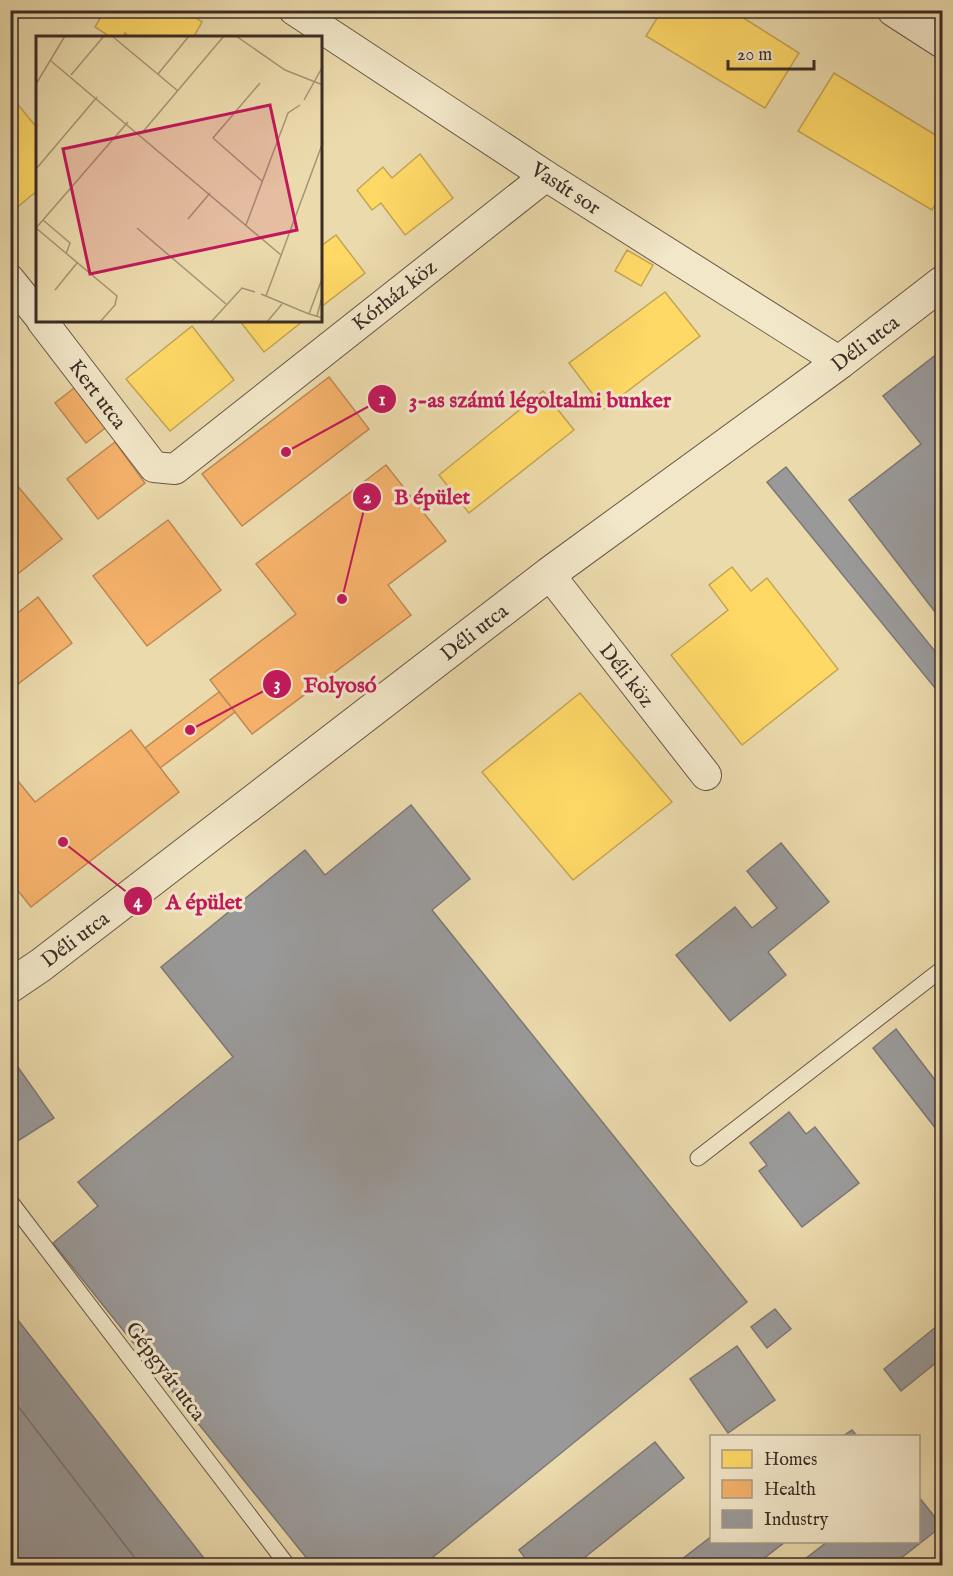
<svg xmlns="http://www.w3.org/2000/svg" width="953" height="1576" font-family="'IM FELL English',serif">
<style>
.homes{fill:#ffd966;stroke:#c4a553;stroke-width:1.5}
.health{fill:#f6b26b;stroke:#be8a56;stroke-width:1.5}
.industry{fill:#999;stroke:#7d7876;stroke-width:1.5}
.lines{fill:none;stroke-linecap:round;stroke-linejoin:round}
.service-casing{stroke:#685848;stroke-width:17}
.minor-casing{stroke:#685848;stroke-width:32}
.tertiary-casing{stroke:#685848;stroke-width:35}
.service{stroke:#f2e7c9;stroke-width:15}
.minor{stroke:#f2e7c9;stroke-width:30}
.tertiary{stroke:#f2e7c9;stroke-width:33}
.labels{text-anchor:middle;stroke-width:6;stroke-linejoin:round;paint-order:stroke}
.street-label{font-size:21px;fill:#3c2c26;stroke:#f2e7c9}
.inset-road{fill:none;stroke:#a59476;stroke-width:1.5}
.view{fill:#c2185b;fill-opacity:0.15;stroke:#c2185b;stroke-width:3}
.inset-edge{fill:none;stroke:#3c2c26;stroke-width:3}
.leader{fill:none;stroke:#c2185b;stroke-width:2}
.callout-dot{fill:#c2185b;stroke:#f2e7c9;stroke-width:2}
.mark-label{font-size:18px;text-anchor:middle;font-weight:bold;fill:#fff}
.callout-label{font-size:22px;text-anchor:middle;font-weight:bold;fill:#c2185b;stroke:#f2e7c9;stroke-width:6;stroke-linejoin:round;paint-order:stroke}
</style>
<rect width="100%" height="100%" fill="#ebdaac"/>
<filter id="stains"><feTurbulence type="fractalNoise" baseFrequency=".00333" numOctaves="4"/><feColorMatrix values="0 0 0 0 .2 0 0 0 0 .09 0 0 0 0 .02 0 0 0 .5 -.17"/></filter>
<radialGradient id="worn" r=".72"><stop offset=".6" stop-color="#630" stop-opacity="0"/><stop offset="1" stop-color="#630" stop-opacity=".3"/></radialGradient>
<g class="homes">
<path d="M 105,10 L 184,10 L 202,22 L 193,38 L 132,38 L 125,33 L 122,38 L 112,38 L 95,27 Z"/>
<path d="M 662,10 L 731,10 L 799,53 L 765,108 L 646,36 Z"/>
<path d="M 834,73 L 942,139 L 942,192 L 932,210 L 798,131 Z"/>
<path d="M 10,95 L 38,129 L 38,190 L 14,210 L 10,206 Z"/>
<path d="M 420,154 L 453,198 L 405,235 L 381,203 L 372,210 L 357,190 L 383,167 L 392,178 Z"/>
<path d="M 336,235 L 365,273 L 321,307 L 321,246 Z"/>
<path d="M 627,250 L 653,265 L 641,286 L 615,271 Z"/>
<path d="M 665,292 L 700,336 L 604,409 L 569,363 Z"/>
<path d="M 240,321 L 303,321 L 264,352 Z"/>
<path d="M 192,326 L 234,380 L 170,431 L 126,379 Z"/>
<path d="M 543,391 L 574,430 L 469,513 L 439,475 Z"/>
<path d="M 732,567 L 751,591 L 767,578 L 838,669 L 742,745 L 671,655 L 728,610 L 709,585 Z"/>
<path d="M 580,693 L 672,802 L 573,880 L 482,772 Z"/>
</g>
<g class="health">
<path d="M 329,377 L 369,429 L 242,526 L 202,474 Z"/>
<path d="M 78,385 L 109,425 L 86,443 L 55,403 Z"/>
<path d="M 115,442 L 145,483 L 98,519 L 67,479 Z"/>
<path d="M 386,465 L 446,541 L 388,585 L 411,615 L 252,734 L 210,680 L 296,614 L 256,564 Z"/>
<path d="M 10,477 L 62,539 L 10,580 Z"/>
<path d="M 168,520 L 221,590 L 147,646 L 93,576 Z"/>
<path d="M 38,597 L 72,643 L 10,690 L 10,619 Z"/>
<path d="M 219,692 L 235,712 L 160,768 L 145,748 Z"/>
<path d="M 131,730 L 179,792 L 31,907 L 10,881 L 10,771 L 35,802 Z"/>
</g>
<g class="industry">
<path d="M 942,350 L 942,621 L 849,500 L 921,444 L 883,396 Z"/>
<path d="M 786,467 L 942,660 L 942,682 L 935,688 L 767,482 Z"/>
<path d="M 411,805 L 470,879 L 432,910 L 747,1302 L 422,1566 L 313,1566 L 53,1243 L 98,1206 L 78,1182 L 233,1057 L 161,967 L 305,850 L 325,875 Z"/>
<path d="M 781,843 L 829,902 L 768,952 L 786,975 L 730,1021 L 676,955 L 735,907 L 752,928 L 777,908 L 747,871 Z"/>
<path d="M 896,1029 L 942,1089 L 942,1132 L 940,1134 L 873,1048 Z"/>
<path d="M 10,1056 L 54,1118 L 10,1146 Z"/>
<path d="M 789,1112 L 806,1134 L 815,1127 L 859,1183 L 802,1227 L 759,1171 L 767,1165 L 750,1143 Z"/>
<path d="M 775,1309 L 791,1329 L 767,1348 L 751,1327 Z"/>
<path d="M 10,1310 L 210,1566 L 141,1566 L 10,1396 Z"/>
<path d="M 942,1322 L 942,1358 L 901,1391 L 884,1369 Z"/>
<path d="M 737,1346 L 775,1400 L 728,1433 L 690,1379 Z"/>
<path d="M 10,1396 L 141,1566 L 10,1565 Z"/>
<path d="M 852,1430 L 857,1436 L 843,1436 Z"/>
<path d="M 655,1442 L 684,1478 L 574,1566 L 531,1566 L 519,1550 Z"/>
<path d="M 918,1496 L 942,1526 L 891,1566 L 796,1566 L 827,1542 L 918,1542 Z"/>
<path d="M 712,1536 L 712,1542 L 785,1542 L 754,1566 L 673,1566 Z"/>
</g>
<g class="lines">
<defs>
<g id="service">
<path d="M 698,1158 L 942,969"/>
<path d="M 10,1201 L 288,1566"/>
</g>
<g id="minor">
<path d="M 294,10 L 546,176 L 840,362"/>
<path d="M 10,280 L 38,315"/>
<path d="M 42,321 L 154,467 L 175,469 L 546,176"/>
<path d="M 549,574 L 706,775"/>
</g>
<g id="tertiary">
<path d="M 894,10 L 942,41"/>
<path d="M 10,986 L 41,965 L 549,574 L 840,362 L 942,283"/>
</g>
</defs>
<use href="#service" class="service-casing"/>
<use href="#minor" class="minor-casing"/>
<use href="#tertiary" class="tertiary-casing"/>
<use href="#service" class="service"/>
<use href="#minor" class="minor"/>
<use href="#tertiary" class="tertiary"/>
</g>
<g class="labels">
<g class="street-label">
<text transform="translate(566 188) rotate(33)" y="7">Vasút sor</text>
<text transform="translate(394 295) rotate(-38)" y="7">Kórház köz</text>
<text transform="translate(865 343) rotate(-37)" y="7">Déli utca</text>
<text transform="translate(98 394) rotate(53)" y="7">Kert utca</text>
<text transform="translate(474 632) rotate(-38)" y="7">Déli utca</text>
<text transform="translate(627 675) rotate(52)" y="7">Déli köz</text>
<text transform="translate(75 939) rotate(-37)" y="7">Déli utca</text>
<text transform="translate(166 1371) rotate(53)" y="7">Gépgyár utca</text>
</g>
</g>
<g transform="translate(36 36)">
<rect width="286" height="286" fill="#ebdaac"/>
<path class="inset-road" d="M 76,0 L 142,55M 200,0 L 249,34 L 287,49M 15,25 L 245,219M 122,38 L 153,0M 35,39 L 68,0M 224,47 L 177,102 L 226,145M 0,48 L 29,0M 268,64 L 287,30M 105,98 L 188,0M 0,133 L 61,61M 152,183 L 174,157M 7,184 L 34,207 L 30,218M 210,189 L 252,77 L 264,69M 0,192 L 92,86M 0,192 L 81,260 L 79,269 L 64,286M 101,192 L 190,268M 287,240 L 273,278 L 287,282M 19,254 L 41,227M 225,258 L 273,278M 230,260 L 287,106M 281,280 L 287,257M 175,286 L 206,252 L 219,256M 231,286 L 246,268"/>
<path class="view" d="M 234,69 L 261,194 L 54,238 L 27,113 Z"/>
<rect width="286" height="286" class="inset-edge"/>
</g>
<path class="leader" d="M286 452L382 399M342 599L367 497M190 730L277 684M63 842L138 901"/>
<g class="callout-dot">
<circle cx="286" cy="452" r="6"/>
<circle cx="342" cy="599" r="6"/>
<circle cx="190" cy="730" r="6"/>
<circle cx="63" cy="842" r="6"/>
<circle cx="382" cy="399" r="15"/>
<circle cx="367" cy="497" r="15"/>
<circle cx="277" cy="684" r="15"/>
<circle cx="138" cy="901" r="15"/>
</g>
<g class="mark-label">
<text x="382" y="405">1</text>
<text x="367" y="503">2</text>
<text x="277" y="690">3</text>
<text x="138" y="907">4</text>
</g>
<g class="callout-label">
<text x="540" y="407">3-as számú légoltalmi bunker</text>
<text x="432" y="504">B épület</text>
<text x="340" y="692">Folyosó</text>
<text x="204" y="909">A épület</text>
</g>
<rect width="953" height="1576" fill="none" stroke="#ebdaac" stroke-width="36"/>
<rect x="12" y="12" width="929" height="1552" fill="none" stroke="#3c2c26" stroke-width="3"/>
<rect x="18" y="18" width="917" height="1540" fill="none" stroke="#3c2c26" stroke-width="1.5"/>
<rect x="710" y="1435" width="210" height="108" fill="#f2e7c9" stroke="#a99c88" stroke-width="1.5"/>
<rect x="722" y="1450" width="30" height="18" fill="#ffd966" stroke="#a99c88" stroke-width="1.5"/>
<text x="764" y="1465" font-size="18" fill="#3c2c26">Homes</text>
<rect x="722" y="1480" width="30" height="18" fill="#f6b26b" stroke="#a99c88" stroke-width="1.5"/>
<text x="764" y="1495" font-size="18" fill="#3c2c26">Health</text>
<rect x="722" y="1510" width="30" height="18" fill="#999999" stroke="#a99c88" stroke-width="1.5"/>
<text x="764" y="1525" font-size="18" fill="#3c2c26">Industry</text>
<path d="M728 60v9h86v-9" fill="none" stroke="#3c2c26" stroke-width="3"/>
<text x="737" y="60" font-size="18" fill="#3c2c26" stroke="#f2e7c9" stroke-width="4.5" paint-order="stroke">20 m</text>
<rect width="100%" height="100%" filter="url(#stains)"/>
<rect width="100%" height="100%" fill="url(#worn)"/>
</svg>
